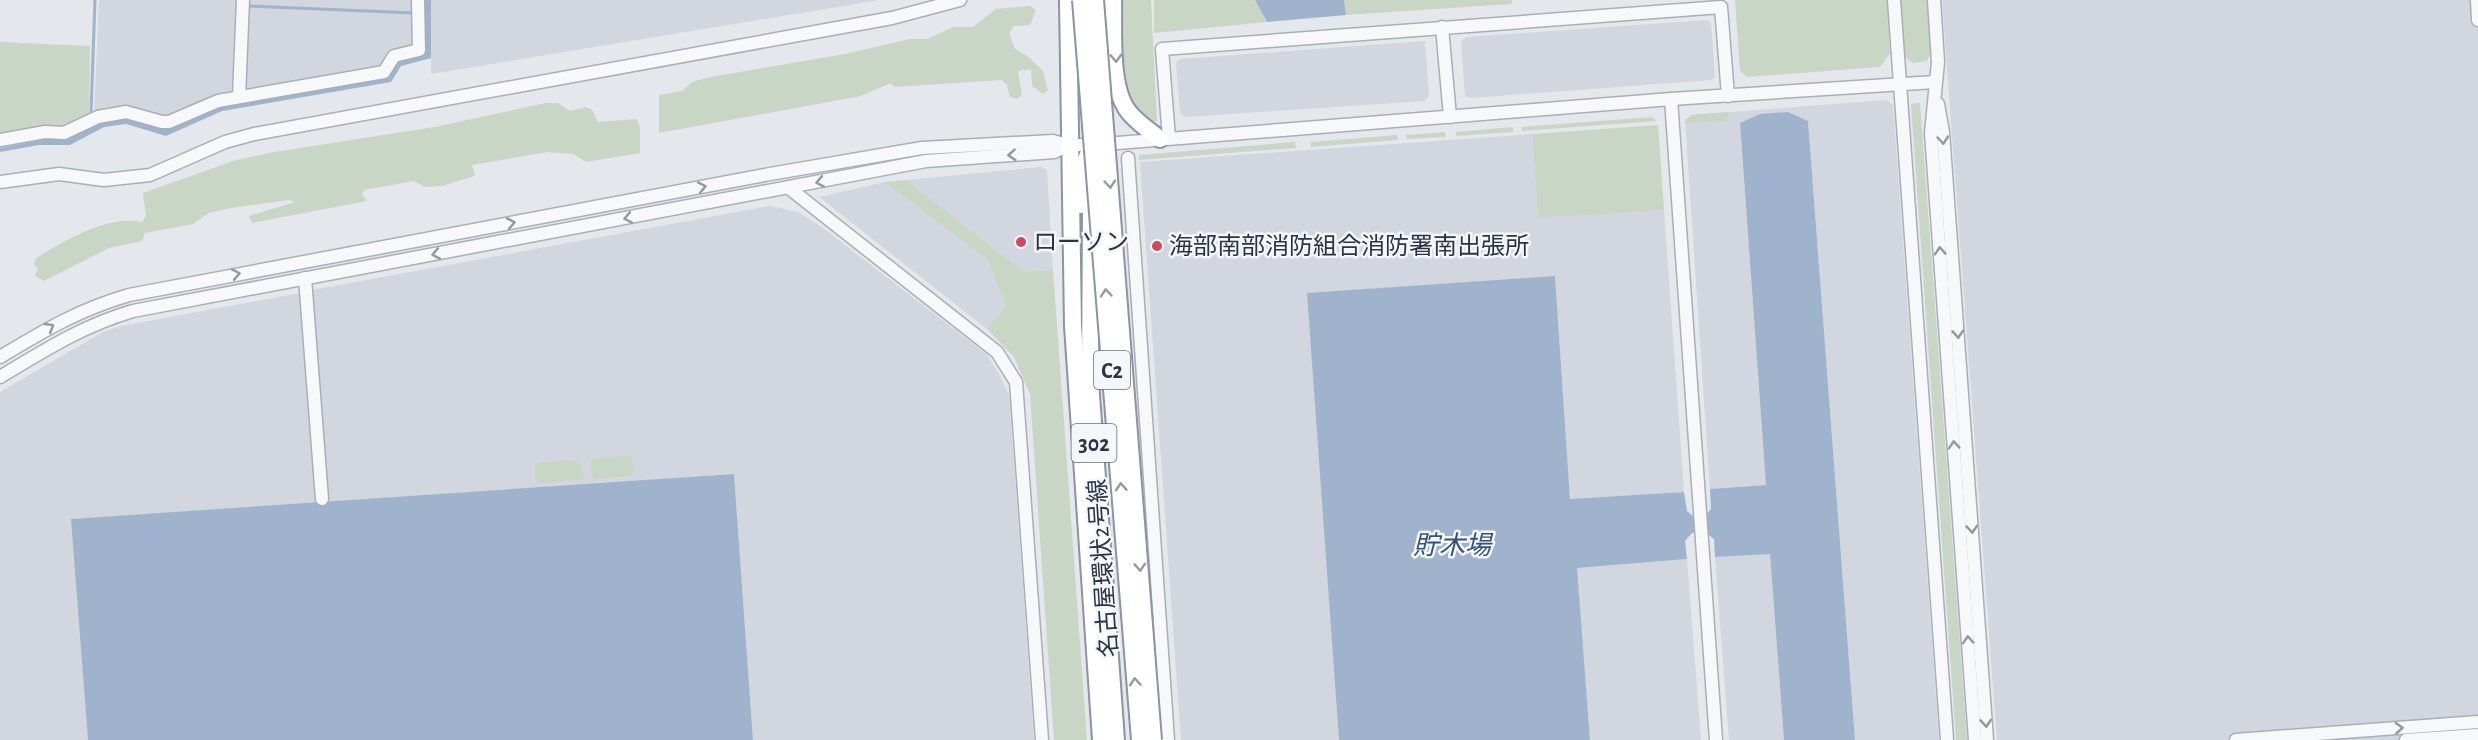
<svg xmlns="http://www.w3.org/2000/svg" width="2478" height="740" font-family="'Alegreya Sans','Noto Sans JP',sans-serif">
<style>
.built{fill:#d2d6de}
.green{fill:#c9d6c5}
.water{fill:#9fb4cc}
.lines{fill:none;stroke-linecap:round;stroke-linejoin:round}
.stream{stroke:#9fb4cc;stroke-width:3}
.minor-casing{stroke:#a9aeb7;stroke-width:15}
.highway-casing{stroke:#8b94a3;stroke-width:20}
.minor{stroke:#f7f8fa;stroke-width:12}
.highway{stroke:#fff;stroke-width:16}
.highway-bridge-casing{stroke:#8b94a3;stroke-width:20;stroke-linecap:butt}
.highway-bridge{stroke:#fff;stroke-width:16}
.oneway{stroke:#959aa2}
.oneway2{stroke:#9196a0}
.poi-dot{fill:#d1495b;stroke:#f4f6f9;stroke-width:2}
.labels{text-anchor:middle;stroke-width:5;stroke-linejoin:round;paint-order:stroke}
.shield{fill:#f4f6f9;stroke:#676e7b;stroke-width:1.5}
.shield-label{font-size:22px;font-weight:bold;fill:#2b3445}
.poi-label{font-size:24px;fill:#2b3445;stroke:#f4f6f9;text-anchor:start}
.street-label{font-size:24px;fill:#2b3445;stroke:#f4f6f9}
.water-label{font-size:26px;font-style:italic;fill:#34527a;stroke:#f4f6f9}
</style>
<rect width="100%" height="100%" fill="#e4e7ec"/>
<g class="built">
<path d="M 99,0 L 238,0 L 235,90 L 231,95 L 165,118 L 94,115 Z"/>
<path d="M 246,0 L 417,0 L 415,47 L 381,67 L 247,90 L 244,87 Z"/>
<path d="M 431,0 L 880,0 L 431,74 Z"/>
<path d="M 1942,0 L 2478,0 L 2478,740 L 1997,740 Z"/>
<path d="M 1707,20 L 1711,23 L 1715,77 L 1712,80 L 1470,98 L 1465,96 L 1461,41 L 1467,37 Z"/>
<path d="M 1425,41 L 1429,96 L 1424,101 L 1185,117 L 1180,113 L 1176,63 L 1180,59 Z"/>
<path d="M 1886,100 L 1893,105 L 1939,740 L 1855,740 L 1808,122 L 1788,112 L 1740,124 L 1766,485 L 1710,489 L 1685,120 L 1691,115 Z"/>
<path d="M 1532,134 L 1538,217 L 1664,210 L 1684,492 L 1570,499 L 1555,277 L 1308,293 L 1339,740 L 1181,740 L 1140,162 Z"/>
<path d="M 1041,167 L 1047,170 L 1053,270 L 1024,272 L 906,180 Z"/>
<path d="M 885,182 L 987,260 L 1006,306 L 987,329 L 819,197 Z"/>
<path d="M 770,206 L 798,212 L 823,228 L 972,343 L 987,355 L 999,374 L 1009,395 L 1034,740 L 753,740 L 734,474 L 327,504 L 312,290 Z"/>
<path d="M 301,293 L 317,505 L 72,519 L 88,740 L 0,740 L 0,392 L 103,332 L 121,326 Z"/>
<path d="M 1770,553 L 1784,740 L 1729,740 L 1715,557 Z"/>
<path d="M 1687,559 L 1701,740 L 1590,740 L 1576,568 Z"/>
</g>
<g class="green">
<path d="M 1108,0 L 1151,0 L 1157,121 L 1147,121 L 1130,111 Z"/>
<path d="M 1154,0 L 1255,0 L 1267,22 L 1154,33 Z"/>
<path d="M 1344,0 L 1513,0 L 1511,4 L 1346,15 Z"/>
<path d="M 1735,0 L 1887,0 L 1890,53 L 1880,67 L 1747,77 L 1740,71 Z"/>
<path d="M 1901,0 L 1928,0 L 1931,53 L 1927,61 L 1913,63 L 1904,56 Z"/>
<path d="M 1030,6 L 1036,10 L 1030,25 L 1014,26 L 1009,33 L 1015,49 L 1030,58 L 1043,71 L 1048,90 L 1043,94 L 1032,86 L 1031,69 L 1018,71 L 1022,95 L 1017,99 L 1010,97 L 1007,85 L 1002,80 L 894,87 L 891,83 L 861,96 L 659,133 L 659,95 L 682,91 L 692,82 L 710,77 L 845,54 L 910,39 L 928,39 L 953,27 L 973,27 L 996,9 Z"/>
<path d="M 0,42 L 90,46 L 89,116 L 68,129 L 0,135 Z"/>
<path d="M 545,103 L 558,103 L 570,111 L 586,107 L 592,110 L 598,122 L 637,119 L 640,128 L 640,153 L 586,162 L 573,154 L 548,152 L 472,165 L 475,176 L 442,186 L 425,187 L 414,181 L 364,190 L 362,194 L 367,201 L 252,223 L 249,216 L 295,202 L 289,200 L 231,208 L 209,213 L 193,224 L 145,233 L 142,241 L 109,248 L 44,281 L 35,276 L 38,269 L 34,264 L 36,258 C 67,240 106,215 142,222 L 146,216 L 143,193 L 233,161 L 268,153 L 435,127 Z"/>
<path d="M 1920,103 L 1967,740 L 1956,740 L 1911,104 Z"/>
<path d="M 1728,112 L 1728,121 L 1685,123 L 1691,115 Z"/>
<path d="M 1652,117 L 1657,121 L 1522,131 L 1522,127 Z"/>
<path d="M 1658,125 L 1664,210 L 1538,218 L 1532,134 Z"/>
<path d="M 1513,127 L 1513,132 L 1456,136 L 1456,132 Z"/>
<path d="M 1445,132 L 1445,137 L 1407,139 L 1406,135 Z"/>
<path d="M 1397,135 L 1398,140 L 1311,147 L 1311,142 Z"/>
<path d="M 1295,142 L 1296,148 L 1139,160 L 1139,155 Z"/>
<path d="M 906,180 L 1024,272 L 1053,270 L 1087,740 L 1054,740 L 1030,394 L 1014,357 L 987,329 L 1006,306 L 987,260 L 885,182 Z"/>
<path d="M 627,455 L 632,456 L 634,470 L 631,476 L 593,479 L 590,465 L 592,459 Z"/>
<path d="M 577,460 L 584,475 L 580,480 L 540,483 L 536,481 L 535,467 L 538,463 Z"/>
</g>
<g class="water">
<path d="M 423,0 L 431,0 L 431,58 L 401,66 L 391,82 L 222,111 L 166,136 L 126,124 L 104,127 L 70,145 L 39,145 L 0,152 L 0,148 L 47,139 L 66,140 L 103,121 L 125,117 L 164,127 L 219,106 L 387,75 L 398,60 L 424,53 Z"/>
<path d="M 1255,0 L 1344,0 L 1346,15 L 1267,22 Z"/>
<path d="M 1788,112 L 1808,121 L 1855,740 L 1784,740 L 1770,554 L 1715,557 L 1714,539 L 1705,532 L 1692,533 L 1685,541 L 1687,559 L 1577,568 L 1590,740 L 1339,740 L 1307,293 L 1555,276 L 1570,499 L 1684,492 L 1687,511 L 1694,517 L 1705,516 L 1711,509 L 1710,489 L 1766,485 L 1740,123 L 1760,114 Z"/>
<path d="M 734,474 L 753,740 L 88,740 L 71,519 Z"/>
</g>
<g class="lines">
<g class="stream">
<path d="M 248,6 L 414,13"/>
<path d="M 91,112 L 95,0"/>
</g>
<defs>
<g id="minor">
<path d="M 1894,0 L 1947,740"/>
<path d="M 1934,0 L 1938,62 L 1931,133 L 1975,740"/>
<path d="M 2477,0 L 2478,20"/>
<path d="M 1442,27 L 1450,117"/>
<path d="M 239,97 L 243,0"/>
<path d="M 1671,99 L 1716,740"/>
<path d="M 1938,104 L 1943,132 L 1987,740"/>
<path d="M 1169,138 L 1162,49 L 1721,7 L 1728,96"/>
<path d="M 0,140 L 45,132 L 64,133 L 98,117 L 126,112 L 162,122 L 169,122 L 218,101 L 384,72 L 394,56 L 419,50 L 418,0"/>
<path d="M 1128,158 L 1168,740"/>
<path d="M 0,182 L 59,174 L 104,180 L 150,175 L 225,142 L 254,134 L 892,18 L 960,0"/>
<path d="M 789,188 L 997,352 L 1016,382 L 1042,740"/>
<path d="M 305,278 L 322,499"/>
<path d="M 0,357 C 45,330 78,310 129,295 L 770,174 L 922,148 L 1053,141 L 1069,145 L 1092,145 L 1671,99 L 1935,82"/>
<path d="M 0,377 C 45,350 82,326 133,311 L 926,161 L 1054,152 L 1069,145"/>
<path d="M 2236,740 L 2478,722"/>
<path d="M 2406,740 L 2478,735"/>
</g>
<g id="highway">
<path d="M 1068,0 L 1073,326 L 1101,740"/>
<path d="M 1113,0 C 1114,31 1109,86 1128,111 C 1136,122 1149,130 1160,139"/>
<path d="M 1081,205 L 1084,164 L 1092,145"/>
<path d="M 1091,208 L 1090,381 L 1116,740"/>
</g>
</defs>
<use href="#minor" class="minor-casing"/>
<use href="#highway" class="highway-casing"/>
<use href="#minor" class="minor"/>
<use href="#highway" class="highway"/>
<defs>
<g id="highway-bridge">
<path d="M 1081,0 L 1140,740"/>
<path d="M 1095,0 L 1153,740"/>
</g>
</defs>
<use href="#highway-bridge" class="highway-bridge-casing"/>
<use href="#highway-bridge" class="highway-bridge"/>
</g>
<defs><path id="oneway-chevron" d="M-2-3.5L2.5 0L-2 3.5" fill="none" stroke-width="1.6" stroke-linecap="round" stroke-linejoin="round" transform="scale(1.5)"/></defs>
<g class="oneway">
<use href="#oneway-chevron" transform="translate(1116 58) rotate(87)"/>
<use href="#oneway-chevron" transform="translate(1110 184) rotate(85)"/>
<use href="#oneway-chevron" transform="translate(1106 293) rotate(-95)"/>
<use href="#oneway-chevron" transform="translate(1121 487) rotate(-94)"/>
<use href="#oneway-chevron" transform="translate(1140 567) rotate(86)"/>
<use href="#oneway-chevron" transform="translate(1135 682) rotate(-94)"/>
</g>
<g class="oneway2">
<use href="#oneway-chevron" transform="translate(1943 140) rotate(85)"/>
<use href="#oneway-chevron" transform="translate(1012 155) rotate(176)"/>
<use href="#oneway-chevron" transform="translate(820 182) rotate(169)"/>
<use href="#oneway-chevron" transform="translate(702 187) rotate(-11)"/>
<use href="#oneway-chevron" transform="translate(628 218) rotate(169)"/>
<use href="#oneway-chevron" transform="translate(511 223) rotate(-11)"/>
<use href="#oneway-chevron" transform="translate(1940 251) rotate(-94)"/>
<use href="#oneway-chevron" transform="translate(436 254) rotate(169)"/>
<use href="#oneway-chevron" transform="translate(236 274) rotate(-11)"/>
<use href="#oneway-chevron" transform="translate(50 327) rotate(-31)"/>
<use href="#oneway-chevron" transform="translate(1958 334) rotate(86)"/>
<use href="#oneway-chevron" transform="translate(1954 445) rotate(-94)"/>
<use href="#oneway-chevron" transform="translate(1972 529) rotate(86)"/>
<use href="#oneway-chevron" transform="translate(1968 640) rotate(-94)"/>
<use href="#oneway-chevron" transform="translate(1986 723) rotate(86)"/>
<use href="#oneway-chevron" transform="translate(2399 728) rotate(-4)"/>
</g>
<g class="poi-dot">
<circle cx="1021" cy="242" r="6"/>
<circle cx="1157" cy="246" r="6"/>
</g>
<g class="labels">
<g class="shield">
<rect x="1094" y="351" width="36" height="38" rx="4.5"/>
<rect x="1071.5" y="424" width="45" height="38" rx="4.5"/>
</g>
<g class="shield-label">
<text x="1112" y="378">C2</text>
<text x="1094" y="451">302</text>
</g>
<g class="poi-label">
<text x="1033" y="250">ローソン</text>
<text x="1169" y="254">海部南部消防組合消防署南出張所</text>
</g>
<g class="street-label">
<text transform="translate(1103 568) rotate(-94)" y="8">名古屋環状2号線</text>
</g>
<g class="water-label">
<text x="1452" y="554">貯木場</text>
</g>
</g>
</svg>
